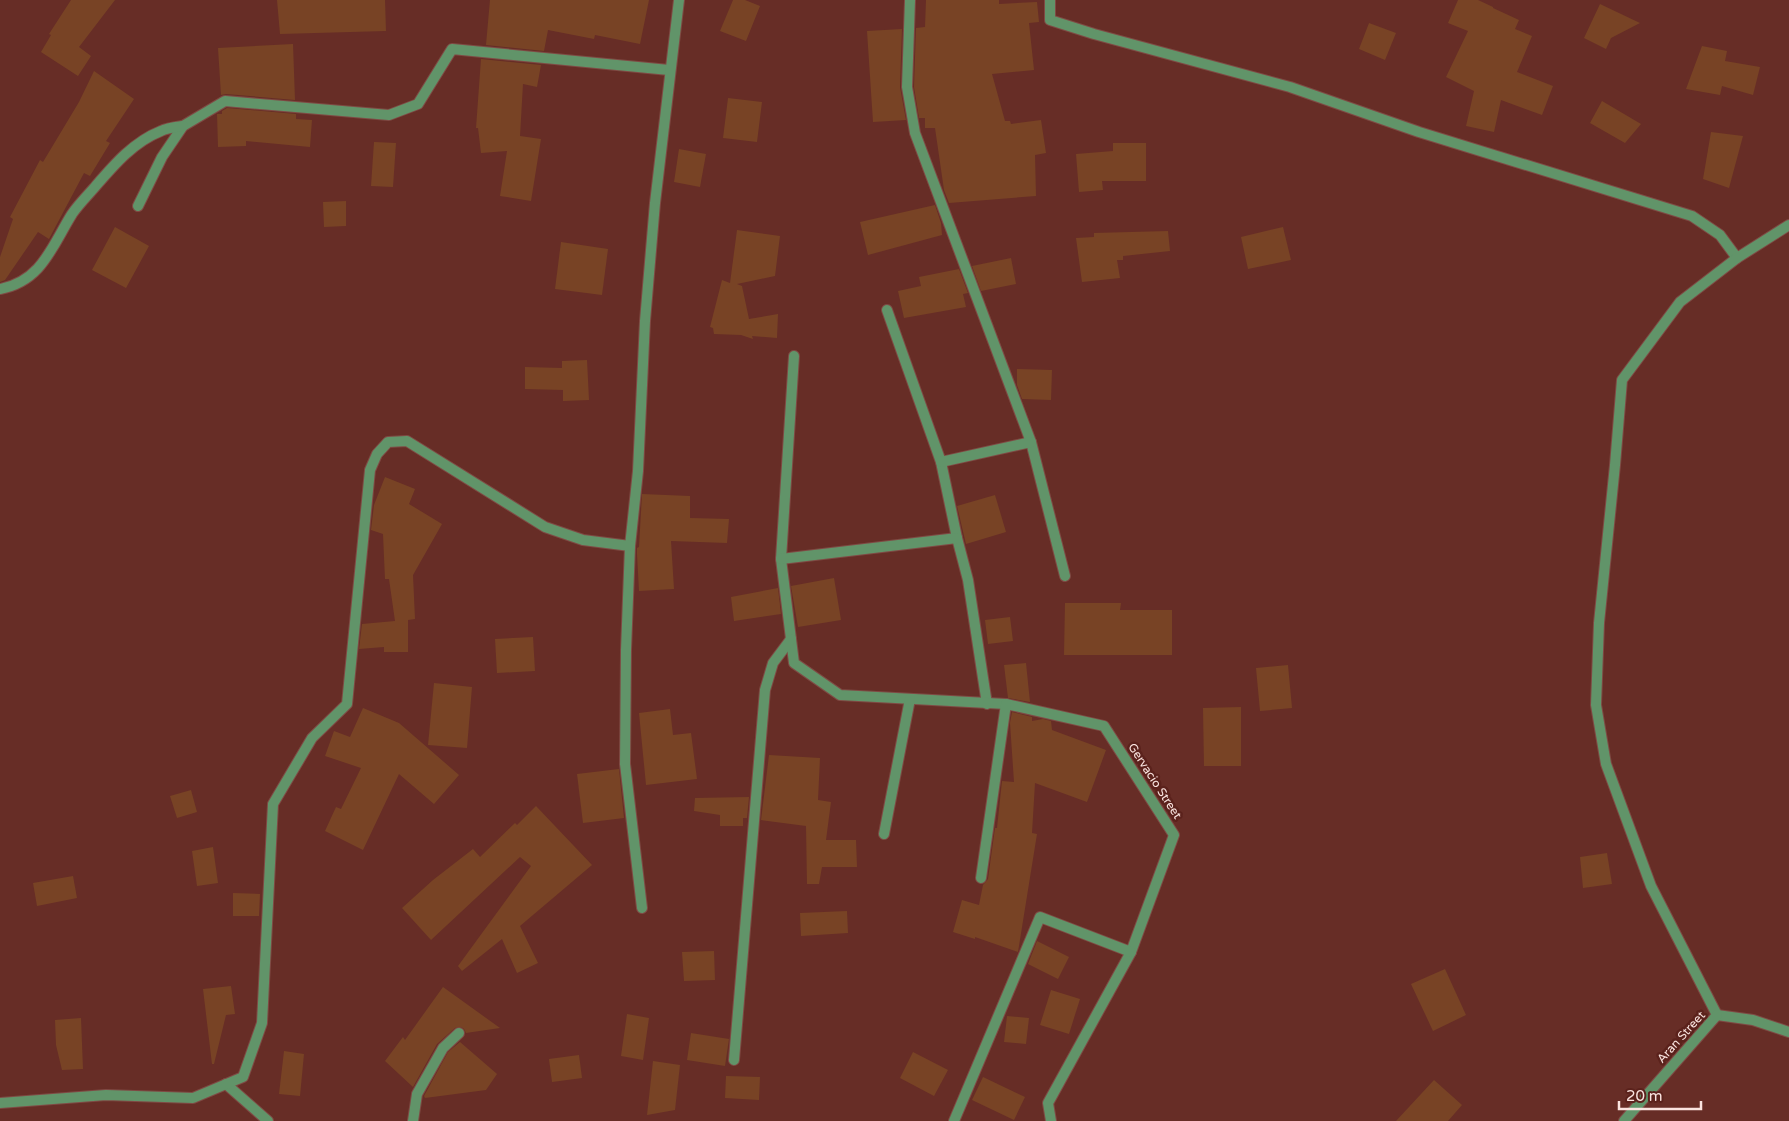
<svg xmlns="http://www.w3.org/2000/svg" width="1789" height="1121" font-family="'Varela Round',sans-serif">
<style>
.building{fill:#784325}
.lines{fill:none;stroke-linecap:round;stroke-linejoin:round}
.street-casing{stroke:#7f4a44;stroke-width:12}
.street{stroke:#619469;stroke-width:10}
.labels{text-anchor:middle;stroke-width:5;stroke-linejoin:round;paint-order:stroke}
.street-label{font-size:12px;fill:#fae4e0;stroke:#5b221c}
</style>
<rect width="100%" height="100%" fill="#672d26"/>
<g class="building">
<path d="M 71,0 L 115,0 L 79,47 L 91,56 L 78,76 L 41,52 L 51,35 L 49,34 Z"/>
<path d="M 277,0 L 385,0 L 386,31 L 280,34 Z"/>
<path d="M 490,0 L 649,0 L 640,44 L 595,35 L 594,39 L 548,30 L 544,51 L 486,45 Z"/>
<path d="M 733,0 L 745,0 L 760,6 L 746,41 L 720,31 Z"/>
<path d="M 926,0 L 999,0 L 999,4 L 1037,2 L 1039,22 L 1029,23 L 1034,70 L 992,74 L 1005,121 L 1010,121 L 1011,124 L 1041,120 L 1046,153 L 1035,155 L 1036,196 L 949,203 L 944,190 L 935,128 L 925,128 L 925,118 L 919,118 L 914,87 L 916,28 L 925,27 Z"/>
<path d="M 1458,0 L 1478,0 L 1493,7 L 1493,8 L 1519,20 L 1515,29 L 1532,36 L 1517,72 L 1553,86 L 1542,115 L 1501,100 L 1494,132 L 1466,126 L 1474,91 L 1446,77 L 1468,31 L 1448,23 Z"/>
<path d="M 1600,4 L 1640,23 L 1611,38 L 1606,49 L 1584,38 Z"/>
<path d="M 1369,23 L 1396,33 L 1385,60 L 1359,49 Z"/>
<path d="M 902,29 L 900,87 L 906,120 L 873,122 L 867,31 Z"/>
<path d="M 293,44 L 295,100 L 226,94 L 221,95 L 218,48 Z"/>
<path d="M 1702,46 L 1727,51 L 1725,61 L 1760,67 L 1753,95 L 1722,86 L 1720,95 L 1686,89 Z"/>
<path d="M 481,59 L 541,65 L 537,87 L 523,84 L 520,136 L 541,139 L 531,201 L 500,196 L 507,151 L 481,153 L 478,128 L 476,128 Z"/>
<path d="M 94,71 L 134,99 L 106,141 L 110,143 L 90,176 L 84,173 L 49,239 L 38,232 L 5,280 L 0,282 L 0,257 L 13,219 L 10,217 L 40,160 L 43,162 L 79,102 Z"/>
<path d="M 728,98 L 762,102 L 757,142 L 723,138 Z"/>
<path d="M 1602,101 L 1641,124 L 1625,143 L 1590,123 Z"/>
<path d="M 227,108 L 296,114 L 296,119 L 312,120 L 310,147 L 246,141 L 246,146 L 218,147 L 217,114 L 222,114 L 222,111 Z"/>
<path d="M 1711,132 L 1743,136 L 1729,188 L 1703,179 Z"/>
<path d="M 374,142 L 396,143 L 393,187 L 371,186 Z"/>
<path d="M 1113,143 L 1146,143 L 1146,181 L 1102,181 L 1103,190 L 1079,192 L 1076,154 L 1113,151 Z"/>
<path d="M 679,149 L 706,154 L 700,187 L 674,182 Z"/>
<path d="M 346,201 L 346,226 L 324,227 L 323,202 Z"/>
<path d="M 935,205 L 941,223 L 942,235 L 868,255 L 860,222 Z"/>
<path d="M 115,227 L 149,246 L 126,288 L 92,270 Z"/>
<path d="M 1283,227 L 1291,260 L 1248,269 L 1241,237 Z"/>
<path d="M 737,230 L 780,236 L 775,276 L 737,284 L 742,286 L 749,319 L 778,314 L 777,338 L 752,336 L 753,339 L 741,335 L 714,334 L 713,328 L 710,327 L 722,280 L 730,283 Z"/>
<path d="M 1168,231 L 1170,251 L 1123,256 L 1123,260 L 1117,260 L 1120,278 L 1082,282 L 1076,238 L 1094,237 L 1094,233 Z"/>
<path d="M 561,242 L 608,249 L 602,295 L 555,289 Z"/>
<path d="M 1011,258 L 1016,284 L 981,291 L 972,266 Z"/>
<path d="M 959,269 L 968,293 L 963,294 L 966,307 L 904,318 L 898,291 L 921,286 L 919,277 Z"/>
<path d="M 587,360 L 589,400 L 563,401 L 563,390 L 525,389 L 525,367 L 562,368 L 562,361 Z"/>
<path d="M 1017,369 L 1052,370 L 1051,400 L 1022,399 L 1017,385 Z"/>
<path d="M 385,477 L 415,489 L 409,504 L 442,524 L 413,575 L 415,619 L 408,620 L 408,652 L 384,652 L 384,647 L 359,649 L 362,624 L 395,621 L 389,579 L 385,579 L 383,534 L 371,530 L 374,505 Z"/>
<path d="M 642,494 L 690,496 L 690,518 L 729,519 L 727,543 L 671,541 L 674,589 L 639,591 L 637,554 L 637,548 L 639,547 Z"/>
<path d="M 995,495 L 1006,532 L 966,544 L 957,506 Z"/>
<path d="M 834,578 L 841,620 L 798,627 L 791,586 Z"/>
<path d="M 778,588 L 781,614 L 734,621 L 731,597 Z"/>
<path d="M 1065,603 L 1121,603 L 1120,610 L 1172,610 L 1172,655 L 1064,655 Z"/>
<path d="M 1010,617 L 1013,641 L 988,644 L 985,620 Z"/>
<path d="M 533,637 L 535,671 L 497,673 L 495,639 Z"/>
<path d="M 1026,663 L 1030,702 L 1008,698 L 1004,665 Z"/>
<path d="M 1288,665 L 1292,708 L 1260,711 L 1256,668 Z"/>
<path d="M 434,683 L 472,687 L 467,748 L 428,745 Z"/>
<path d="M 1241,707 L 1241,766 L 1204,766 L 1203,708 Z"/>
<path d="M 363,708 L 399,723 L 459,775 L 434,804 L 399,774 L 363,850 L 325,831 L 336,807 L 341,809 L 361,768 L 325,756 L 334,731 L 350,737 Z"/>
<path d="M 670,709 L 673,735 L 691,733 L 697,779 L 646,785 L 639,713 Z"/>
<path d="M 1012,712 L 1032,717 L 1032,721 L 1043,719 L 1051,721 L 1052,730 L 1106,750 L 1087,802 L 1035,783 L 1032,833 L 1037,834 L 1018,952 L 975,937 L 975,939 L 953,932 L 962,900 L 979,905 L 983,885 L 988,879 L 995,828 L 997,828 L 1002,781 L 1014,782 L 1010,723 Z"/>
<path d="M 769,755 L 820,758 L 818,800 L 831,802 L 826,840 L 856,840 L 857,867 L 822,867 L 819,884 L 807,884 L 806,826 L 761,820 Z"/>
<path d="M 619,769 L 624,818 L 583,823 L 577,774 Z"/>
<path d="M 191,790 L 197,812 L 177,818 L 170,796 Z"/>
<path d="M 749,797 L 747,818 L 743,818 L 743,826 L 720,826 L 720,815 L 694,811 L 695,798 Z"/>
<path d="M 536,806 L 592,865 L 520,926 L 538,963 L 517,973 L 502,939 L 462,971 L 458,966 L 531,866 L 520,857 L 431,940 L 402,908 L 433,880 L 473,849 L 480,857 L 515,823 L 517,825 Z"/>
<path d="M 213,847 L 218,883 L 197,886 L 192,851 Z"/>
<path d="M 1607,853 L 1612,884 L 1583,888 L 1580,857 Z"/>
<path d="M 73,876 L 77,898 L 37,906 L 33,883 Z"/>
<path d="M 233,893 L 260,894 L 259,916 L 233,916 Z"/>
<path d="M 847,911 L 848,933 L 801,936 L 800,913 Z"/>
<path d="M 1037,941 L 1069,957 L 1058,979 L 1028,964 Z"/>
<path d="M 714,951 L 715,980 L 684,981 L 682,952 Z"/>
<path d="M 1445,969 L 1466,1015 L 1433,1031 L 1411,984 Z"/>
<path d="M 231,986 L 235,1014 L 226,1015 L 214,1064 L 212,1064 L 203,989 Z"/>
<path d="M 443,987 L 500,1028 L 466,1033 L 464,1029 L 461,1027 L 455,1028 L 437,1044 L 413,1087 L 385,1061 L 403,1037 L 405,1040 Z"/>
<path d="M 1051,990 L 1080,999 L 1069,1034 L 1040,1025 Z"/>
<path d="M 627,1014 L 649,1018 L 643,1060 L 621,1056 Z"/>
<path d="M 1007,1016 L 1029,1018 L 1026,1044 L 1004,1042 Z"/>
<path d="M 81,1018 L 83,1069 L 62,1070 L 56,1045 L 55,1020 Z"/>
<path d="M 691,1033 L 729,1039 L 725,1066 L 687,1060 Z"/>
<path d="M 460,1042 L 497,1074 L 486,1090 L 425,1098 L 424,1096 L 448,1052 Z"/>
<path d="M 284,1051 L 304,1054 L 300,1096 L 279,1094 Z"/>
<path d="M 913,1052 L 948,1070 L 934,1096 L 900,1078 Z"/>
<path d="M 579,1055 L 582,1078 L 552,1082 L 549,1059 Z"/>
<path d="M 653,1061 L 680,1065 L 675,1110 L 647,1115 Z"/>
<path d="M 726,1076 L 760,1077 L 759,1100 L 725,1098 Z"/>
<path d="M 983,1077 L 1025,1097 L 1014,1120 L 972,1100 Z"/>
<path d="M 1434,1080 L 1462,1105 L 1448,1121 L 1396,1121 Z"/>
</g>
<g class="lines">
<defs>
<g id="street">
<path d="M 910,0 L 907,87 L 915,133 L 1031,442 L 1065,576"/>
<path d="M 1050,0 L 1050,20 L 1094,34 L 1290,87 L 1419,132 L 1692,216 L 1720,235 L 1737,258"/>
<path d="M 138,206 L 162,157 L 183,126 L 225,101 L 389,115 L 418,104 L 452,49 L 669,70"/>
<path d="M 0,289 C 42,281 52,246 72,214 C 78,205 87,196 94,188 C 113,166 133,142 161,131 C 167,128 176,127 183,126"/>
<path d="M 887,310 L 941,462 L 957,538 L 968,580 L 987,704"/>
<path d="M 794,356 L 781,559 L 794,663 L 840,695 L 1006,704 L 1104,726 L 1174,835 L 1131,952 L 1048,1103 L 1051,1121"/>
<path d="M 941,462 L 1031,442"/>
<path d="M 781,559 L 957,538"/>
<path d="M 884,834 L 910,699"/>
<path d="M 981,878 L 1006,704"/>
<path d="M 642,908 L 625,764 L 626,650 L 630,546 L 638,471 L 645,321 L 655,203 L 679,0"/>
<path d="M 1717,1015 L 1651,886 L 1606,764 L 1596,705 L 1599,623 L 1615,465 L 1622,380 L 1680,302 L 1737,258 L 1789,225"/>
<path d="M 1717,1015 L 1753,1020 L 1789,1032"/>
<path d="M 734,1060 L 765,690 L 773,663 L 791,639"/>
<path d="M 226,1084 L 268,1121"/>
<path d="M 0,1103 L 106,1095 L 193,1098 L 243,1077 L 262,1023 L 273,804 L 312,738 L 347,704 L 370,470 L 377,454 L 388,442 L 407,441 L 545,527 L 583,540 L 630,546"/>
<path d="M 413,1121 L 417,1094 L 443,1048 L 459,1033"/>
<path d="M 954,1121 L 1040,917 L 1131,952"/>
<path d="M 1624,1121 L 1717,1015"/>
</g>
</defs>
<use href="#street" class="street-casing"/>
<use href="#street" class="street"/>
</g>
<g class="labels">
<g class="street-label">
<text transform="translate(1155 781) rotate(57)" y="4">Gervacio Street</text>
<text transform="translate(1681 1037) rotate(-48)" y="4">Aran Street</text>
</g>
</g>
<path d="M1619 1101v8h82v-8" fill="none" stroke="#fae4e0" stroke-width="2.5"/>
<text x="1626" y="1101" font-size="15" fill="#fae4e0" stroke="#5b221c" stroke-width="4" paint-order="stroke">20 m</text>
</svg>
